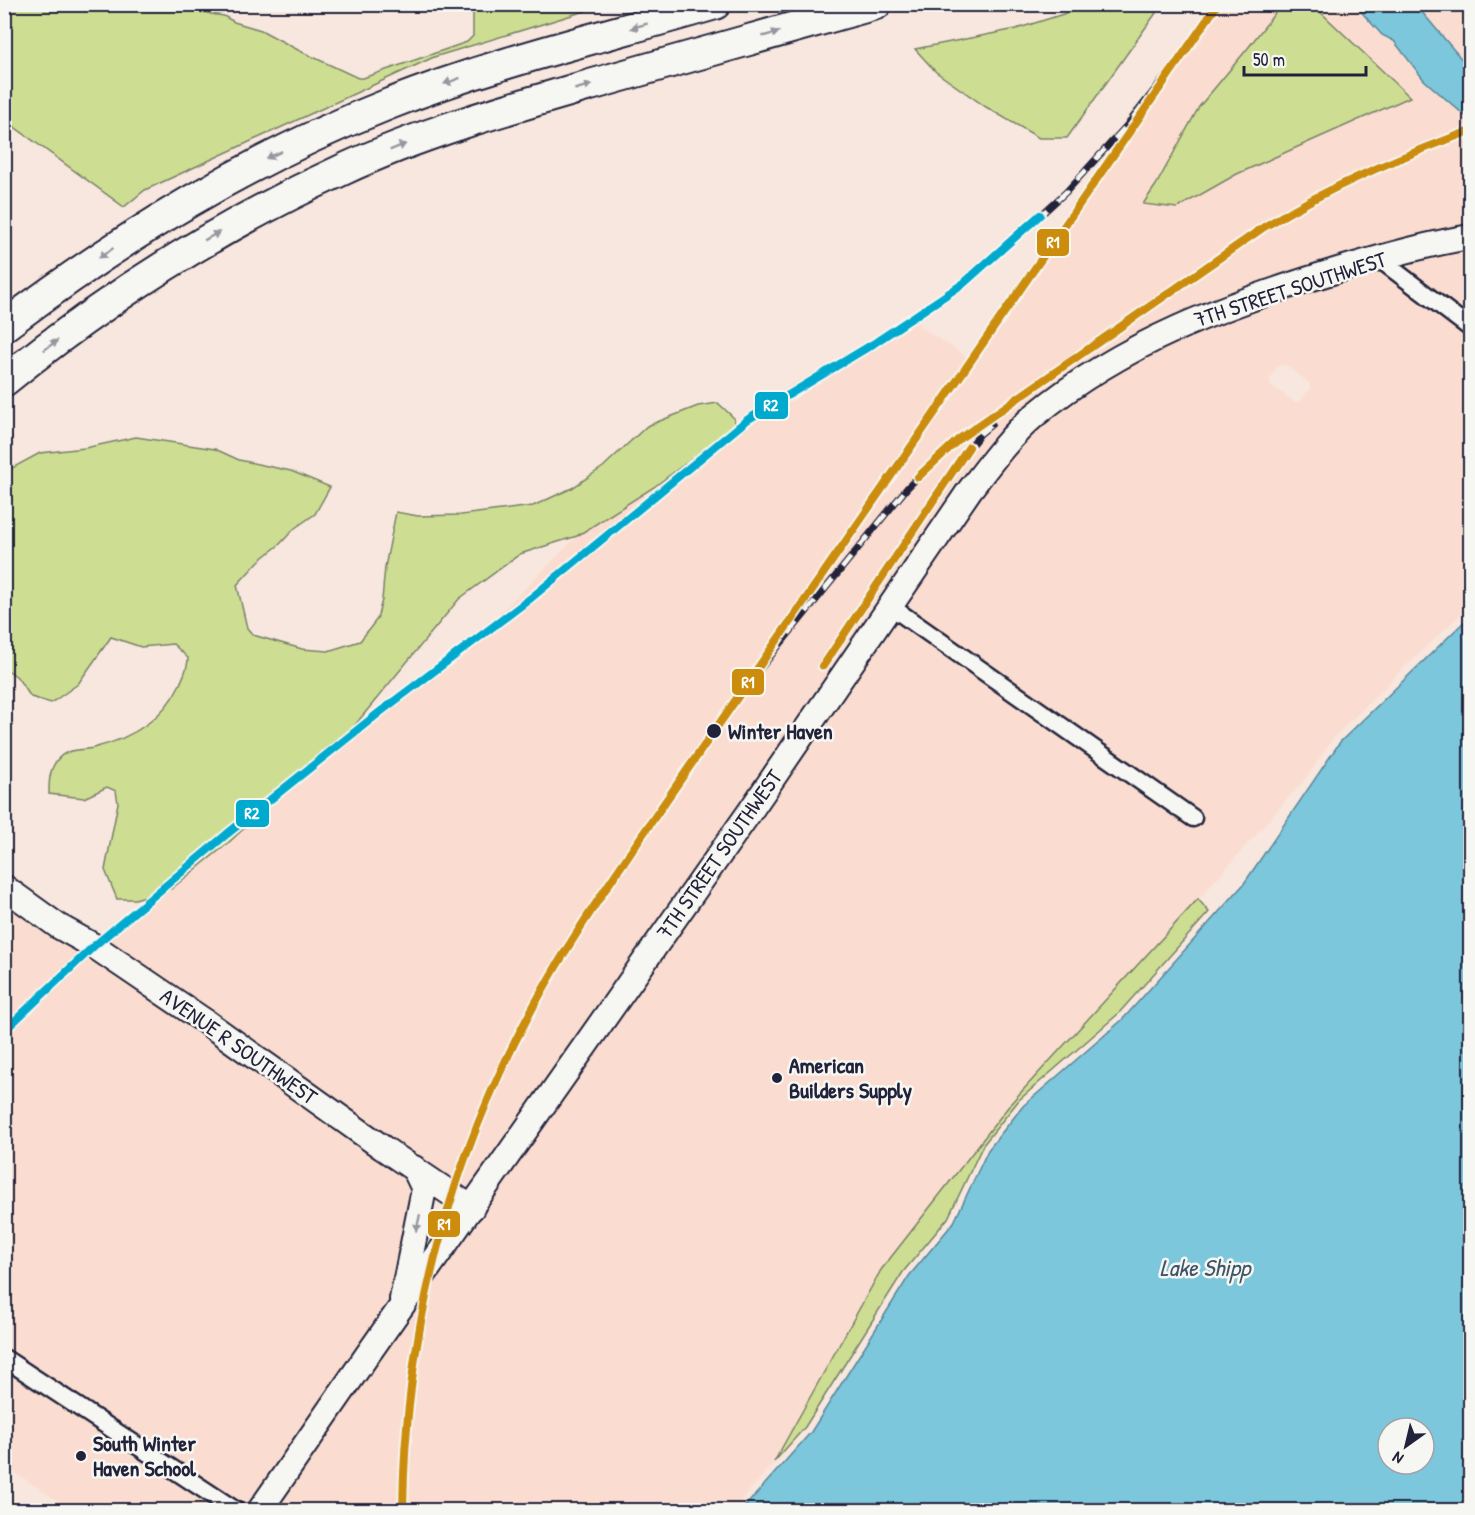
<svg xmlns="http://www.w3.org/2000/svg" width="1475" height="1515" font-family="'Patrick Hand',sans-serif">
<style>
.built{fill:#faddd0;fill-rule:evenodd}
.green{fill:#cdde93;stroke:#788067;stroke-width:1.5}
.water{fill:#7cc7db;stroke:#58859b;stroke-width:1.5;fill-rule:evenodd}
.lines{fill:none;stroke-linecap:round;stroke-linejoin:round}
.street-casing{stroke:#22223b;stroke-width:21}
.secondary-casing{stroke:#22223b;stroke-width:28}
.highway-casing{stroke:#22223b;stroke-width:34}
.street{stroke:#f6f6f2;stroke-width:16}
.secondary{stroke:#f6f6f2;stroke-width:24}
.highway{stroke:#f6f6f2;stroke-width:30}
.rail-casing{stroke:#22223b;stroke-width:7}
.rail{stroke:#f6f6f2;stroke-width:4.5;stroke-dasharray:14;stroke-linecap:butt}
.rail-1-casing{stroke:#f6f6f2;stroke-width:12}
.rail-2-casing{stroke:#f6f6f2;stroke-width:12}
.rail-1{stroke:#cc8c0c;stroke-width:8}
.rail-2{stroke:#00a9ce;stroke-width:8}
.oneway{fill:#9797a0}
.stop-dot{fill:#22223b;stroke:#f6f6f2;stroke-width:2}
.labels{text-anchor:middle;stroke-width:5;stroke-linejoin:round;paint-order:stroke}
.street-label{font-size:22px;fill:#22223b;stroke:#f6f6f2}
.stop-label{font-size:22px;font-weight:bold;fill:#22223b;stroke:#f6f6f2;text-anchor:start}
.poi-label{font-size:22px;font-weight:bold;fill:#22223b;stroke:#f6f6f2;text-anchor:start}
.water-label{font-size:24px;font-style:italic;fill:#3d546b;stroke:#f6f6f2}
.line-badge{stroke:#f6f6f2;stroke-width:2}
.badge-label{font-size:16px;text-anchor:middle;font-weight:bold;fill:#fff}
</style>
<rect width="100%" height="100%" fill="#f8e7de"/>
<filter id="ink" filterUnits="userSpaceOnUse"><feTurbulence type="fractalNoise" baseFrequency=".0167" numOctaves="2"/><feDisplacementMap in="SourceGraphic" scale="12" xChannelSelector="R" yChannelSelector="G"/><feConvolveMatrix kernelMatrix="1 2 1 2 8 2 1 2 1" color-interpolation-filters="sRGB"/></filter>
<g filter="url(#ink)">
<g class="built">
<path d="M 1211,5 L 1281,5 L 1248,48 L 1199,107 L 1144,204 L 1177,208 L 1237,174 L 1409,97 L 1313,5 L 1355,5 L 1382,35 L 1394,41 L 1424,80 L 1470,120 L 1470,227 L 1381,249 L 1377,246 L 1374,251 L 1029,409 L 471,1195 L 421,1161 L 418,1156 L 415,1157 L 5,875 L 105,942 L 226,845 L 350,731 L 483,630 L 577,536 L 654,487 L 791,385 L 907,318 L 970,359 L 1016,284 Z"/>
<path d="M 1416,5 L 1470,5 L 1470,69 Z"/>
<path d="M 1470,246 L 1470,317 L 1398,262 Z"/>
<path d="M 1375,268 L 1470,340 L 1470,606 L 1409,663 L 1335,736 L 1307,777 L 1143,962 L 1012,1103 L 881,1270 L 774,1462 L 733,1510 L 270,1510 L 892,619 L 1195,830 L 1205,815 L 902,603 L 976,496 L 1038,423 L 1082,390 L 1181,335 ZM 1283,365 L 1287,366 L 1310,384 L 1310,389 L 1300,402 L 1295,402 L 1271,385 L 1270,378 L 1278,366 Z"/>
<path d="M 4,899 L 89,954 L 407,1175 L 415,1191 L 391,1307 L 251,1510 L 5,1347 Z"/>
<path d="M 4,1370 L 79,1419 L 218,1510 L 71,1510 L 5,1466 Z"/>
</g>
<g class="green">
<path d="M 5,4 L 180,5 L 211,14 L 224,16 L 234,22 L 261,30 L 298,50 L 358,78 L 363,78 L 467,42 L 473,36 L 473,5 L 605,5 L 434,57 L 145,190 L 124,207 L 5,120 Z"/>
<path d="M 1095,4 L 1150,5 L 1156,13 L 1067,138 L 1039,138 L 986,107 L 936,72 L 915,49 L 1016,29 Z"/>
<path d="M 1281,5 L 1313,5 L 1410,97 L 1237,174 L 1177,208 L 1143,204 L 1156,185 L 1199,107 L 1248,48 Z"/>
<path d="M 718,403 L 734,418 L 735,426 L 654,487 L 577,536 L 520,554 L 459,599 L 350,731 L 226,845 L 171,889 L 135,899 L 117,899 L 105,870 L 118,803 L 116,791 L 107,787 L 84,798 L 49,794 C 49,782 49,769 58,759 C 67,748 80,751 93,748 C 130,739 163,720 180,684 C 184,675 188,668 188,658 L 173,644 L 141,647 L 111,637 L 78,684 L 51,703 L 31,697 L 17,677 L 5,668 L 6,589 L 4,580 L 4,475 L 12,468 L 40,453 L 85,448 L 136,437 L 215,449 L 239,460 L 291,471 L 330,487 L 315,514 L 295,528 L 280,544 L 259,561 L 237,585 L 247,628 L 253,635 L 302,649 L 328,651 L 360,641 L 377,619 L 382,600 L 385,567 L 396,512 L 418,516 L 461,515 L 533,506 L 572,488 L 603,467 L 647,426 L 698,406 Z"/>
<path d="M 1198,899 L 1209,912 L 1118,1014 L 1019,1100 L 983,1145 L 948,1218 L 903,1272 L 805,1427 L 774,1462 L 881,1270 L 1012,1102 Z"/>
</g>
<g class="water">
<path d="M 1355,5 L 1416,5 L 1470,69 L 1470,120 L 1424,80 L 1394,41 L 1382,35 Z"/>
<path d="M 1470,616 L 1470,1510 L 742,1510 L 811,1432 L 909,1276 L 954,1222 L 988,1150 L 1023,1106 L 1122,1020 L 1243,885 L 1340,742 ZM 1388,1428 L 1424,1428 L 1424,1464 L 1388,1464 Z"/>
</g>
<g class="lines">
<defs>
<g id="street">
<path d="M 1378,258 L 1470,328"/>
<path d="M 890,606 L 1193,818"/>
<path d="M 4,1358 L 235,1510"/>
</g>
<g id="secondary">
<path d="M 4,887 L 58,926 L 94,946 L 206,1022 L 383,1148 L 472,1208"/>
<path d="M 402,1299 L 424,1189 L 414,1168"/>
<path d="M 260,1510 L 368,1354 L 751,810 L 969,491 C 989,465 1010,436 1035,415 C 1123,342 1230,303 1338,270 C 1381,257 1426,244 1470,237"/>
</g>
<g id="highway">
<path d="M 4,326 C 124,236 249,159 389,104 C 495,62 606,36 715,4"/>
<path d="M 4,381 C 108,297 221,225 342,170 C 428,130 521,105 611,79 C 699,54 788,29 876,4"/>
</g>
</defs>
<use href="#street" class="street-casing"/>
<use href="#secondary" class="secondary-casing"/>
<use href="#highway" class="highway-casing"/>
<use href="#street" class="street"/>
<use href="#secondary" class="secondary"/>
<use href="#highway" class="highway"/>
<defs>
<g id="rail">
<path d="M 823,666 L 966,452 L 980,434 L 992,424"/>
<path d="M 736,699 L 907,488 L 932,463 L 959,439 L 1264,227 C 1331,186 1397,158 1470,131"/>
<path d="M 4,1031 L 94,946 L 227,834 L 380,712 L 531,598 L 747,420 L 873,344 L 964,283 L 1019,235 L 1066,192 L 1127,125 L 1189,46"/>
</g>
</defs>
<use href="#rail" class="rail-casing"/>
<use href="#rail" class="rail"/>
<defs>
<g id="rail-1">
<path d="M 918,477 L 959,439 L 1264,227 C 1331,186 1397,158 1470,131"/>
<path d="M 823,666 L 969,447"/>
<path d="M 403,1510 C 405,1322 452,1147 546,984 C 582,921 624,862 665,802 L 1218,4"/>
</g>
<path id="rail-2" d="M 4,1031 L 94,946 L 227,834 L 380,712 L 531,598 L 747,420 L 873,344 L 964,283 L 1040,215"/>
</defs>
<use href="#rail-1" class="rail-1-casing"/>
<use href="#rail-2" class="rail-2-casing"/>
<use href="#rail-1" class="rail-1"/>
<use href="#rail-2" class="rail-2"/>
</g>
<defs><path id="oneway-solid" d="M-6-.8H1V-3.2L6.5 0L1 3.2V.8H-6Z" transform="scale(1.5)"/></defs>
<g class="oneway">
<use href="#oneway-solid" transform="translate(639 26) rotate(164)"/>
<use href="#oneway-solid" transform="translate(771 34) rotate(-16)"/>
<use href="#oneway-solid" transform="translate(452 81) rotate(160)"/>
<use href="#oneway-solid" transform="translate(583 87) rotate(-16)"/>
<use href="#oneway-solid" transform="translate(398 147) rotate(-22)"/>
<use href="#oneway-solid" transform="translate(274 155) rotate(155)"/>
<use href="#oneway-solid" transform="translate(212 236) rotate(-29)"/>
<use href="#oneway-solid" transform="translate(106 253) rotate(146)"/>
<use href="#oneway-solid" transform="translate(51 345) rotate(-37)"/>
<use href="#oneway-solid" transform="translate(418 1223) rotate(103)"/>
</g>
</g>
<g class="stop-dot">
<circle cx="714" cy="731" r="8"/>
<circle cx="777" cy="1078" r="6"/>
<circle cx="81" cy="1456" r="6"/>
</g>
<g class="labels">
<g class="street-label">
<text transform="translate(1290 289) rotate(-18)" y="8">7TH STREET SOUTHWEST</text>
<text transform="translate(719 854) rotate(-55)" y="8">7TH STREET SOUTHWEST</text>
<text transform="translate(239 1046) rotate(35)" y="8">AVENUE R SOUTHWEST</text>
</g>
<g class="stop-label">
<text x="728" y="739">Winter Haven</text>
</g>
<g class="poi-label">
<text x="789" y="1073">American<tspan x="789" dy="25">Builders Supply</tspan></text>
<text x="93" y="1451">South Winter<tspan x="93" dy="25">Haven School</tspan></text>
</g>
<g class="water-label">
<text x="1205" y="1276">Lake Shipp</text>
</g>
</g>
<g class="line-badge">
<rect x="1036" y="228" width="34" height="29" rx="6" fill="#cc8c0c"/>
<rect x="754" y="391" width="35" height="29" rx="6" fill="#00a9ce"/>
<rect x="731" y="668" width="34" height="28" rx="6" fill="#cc8c0c"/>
<rect x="235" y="799" width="35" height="29" rx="6" fill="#00a9ce"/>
<rect x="427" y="1210" width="34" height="28" rx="6" fill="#cc8c0c"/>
</g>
<g class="badge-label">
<text x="1053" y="248">R1</text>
<text x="771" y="411">R2</text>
<text x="748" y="688">R1</text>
<text x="252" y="819">R2</text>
<text x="444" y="1230">R1</text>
</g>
<rect width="1475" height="1515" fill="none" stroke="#f6f6f2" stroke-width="24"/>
<rect x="12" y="12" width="1451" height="1491" fill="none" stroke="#22223b" stroke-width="2" filter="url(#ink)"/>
<g transform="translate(1406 1446) rotate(214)"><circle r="28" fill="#f6f6f2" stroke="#a1a1a9" stroke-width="1.5"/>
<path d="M0-4.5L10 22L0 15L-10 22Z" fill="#22223b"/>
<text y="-9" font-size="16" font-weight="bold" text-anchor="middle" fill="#22223b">N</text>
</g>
<path d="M1244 66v9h122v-9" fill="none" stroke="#22223b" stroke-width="3"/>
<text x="1253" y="66" font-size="18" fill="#22223b" stroke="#f6f6f2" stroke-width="4.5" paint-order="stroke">50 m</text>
</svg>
